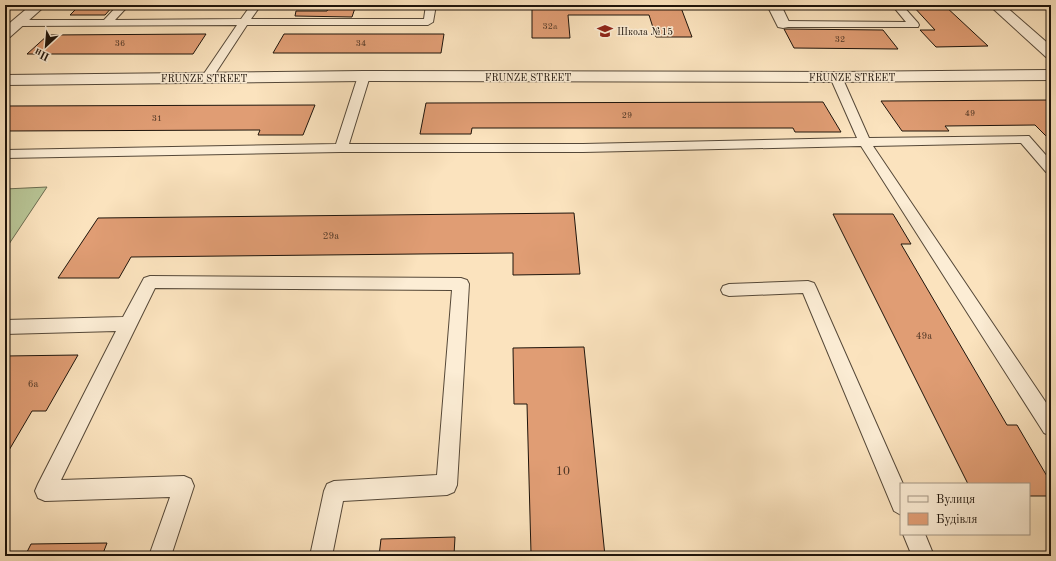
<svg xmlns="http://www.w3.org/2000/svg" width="1056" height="561" font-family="'Old Standard TT',serif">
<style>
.green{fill:#b8c596;stroke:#6b6c50}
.building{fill:#e09d74;stroke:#1e140b}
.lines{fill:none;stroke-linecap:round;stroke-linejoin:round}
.service-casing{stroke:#554838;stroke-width:2}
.minor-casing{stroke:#554838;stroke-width:2}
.tertiary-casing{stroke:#554838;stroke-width:2}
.service{fill:#fcedd5;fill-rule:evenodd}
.minor{fill:#fcedd5;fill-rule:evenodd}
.tertiary{fill:#fcedd5;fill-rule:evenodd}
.labels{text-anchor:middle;stroke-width:3;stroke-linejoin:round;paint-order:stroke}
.far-number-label{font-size:9px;fill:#4e3625}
.far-poi-label{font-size:10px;fill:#1e140b;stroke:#fcedd5;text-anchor:start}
.far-street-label{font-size:10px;fill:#1e140b;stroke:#fcedd5}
.number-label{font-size:10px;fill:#4e3625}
.near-number-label{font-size:12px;fill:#4e3625}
</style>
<rect width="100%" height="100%" fill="#fbe3be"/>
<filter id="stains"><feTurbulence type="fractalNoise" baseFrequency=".005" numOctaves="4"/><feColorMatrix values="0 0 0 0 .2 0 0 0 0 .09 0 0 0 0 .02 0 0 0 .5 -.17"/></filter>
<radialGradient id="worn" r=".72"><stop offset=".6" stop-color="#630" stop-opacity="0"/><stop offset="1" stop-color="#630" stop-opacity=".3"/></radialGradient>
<path class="green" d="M 47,187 L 5,250 L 5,189 Z"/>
<g class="building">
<path d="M 80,5 L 114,5 L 105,15 L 70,15 Z"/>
<path d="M 330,5 L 356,5 L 352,17 L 295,16 L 296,11 L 327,11 Z"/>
<path d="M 532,5 L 680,5 L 692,37 L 656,37 L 649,15 L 568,15 L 570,38 L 532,38 Z"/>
<path d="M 912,5 L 944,5 L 988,46 L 936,47 L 920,30 L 935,30 Z"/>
<path d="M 1040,5 L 1051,5 L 1051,14 Z"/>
<path d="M 784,29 L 883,30 L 898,49 L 794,48 Z"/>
<path d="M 206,34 L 193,54 L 27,54 L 48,35 Z"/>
<path d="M 284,34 L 444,34 L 441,53 L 273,53 Z"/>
<path d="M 1051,100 L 1051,141 L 1035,125 L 945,126 L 949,131 L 902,131 L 881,101 Z"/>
<path d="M 823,102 L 841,132 L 795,132 L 793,128 L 472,128 L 471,134 L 420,134 L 426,103 Z"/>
<path d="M 315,105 L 303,135 L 258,135 L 260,130 L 5,131 L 5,106 Z"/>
<path d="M 574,213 L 580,274 L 513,275 L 513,253 L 131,257 L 119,278 L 58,278 L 98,218 Z"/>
<path d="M 833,214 L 893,214 L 911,244 L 901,244 L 1007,425 L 1017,425 L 1051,483 L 1051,496 L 1029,496 L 1029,484 L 968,484 Z"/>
<path d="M 584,347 L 605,556 L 379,556 L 381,539 L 455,537 L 454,555 L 531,553 L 527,404 L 514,404 L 513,348 Z"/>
<path d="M 78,355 L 46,411 L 32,411 L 5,457 L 5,356 Z"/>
<path d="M 107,543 L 102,556 L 25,556 L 31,544 Z"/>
</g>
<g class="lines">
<defs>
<g id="service">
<path d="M 118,5 L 129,5 L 115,20 L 241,19 L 251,5 L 261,5 L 251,19 L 424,19 L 426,5 L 436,5 L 433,22 L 428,25 L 247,25 L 211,80 L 203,80 L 201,78 L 237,25 L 18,26 L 13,23 L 18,20 L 104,20 Z"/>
<path d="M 892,5 L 902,5 L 918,23 L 919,25 L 918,27 L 783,27 L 778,24 L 783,21 L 906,22 Z"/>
<path d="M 364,73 L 368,74 L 370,76 L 349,144 L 583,144 L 857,138 L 830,77 L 832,75 L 840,75 L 842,77 L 869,138 L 1029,136 L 1051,161 L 1051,173 L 1046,172 L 1021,143 L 873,146 L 1051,410 L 1051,436 L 1044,433 L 861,146 L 583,152 L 341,152 L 5,158 L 5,150 L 336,144 L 358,76 L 360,74 Z"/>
<path d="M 150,276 L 461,278 L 467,280 L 469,284 L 457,485 L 454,492 L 447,495 L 343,501 L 332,556 L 310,556 L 324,491 L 327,484 L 334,481 L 437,475 L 452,290 L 155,288 L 61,480 L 184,476 L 191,479 L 194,486 L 171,556 L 149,556 L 170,497 L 45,501 L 38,498 L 35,491 L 38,484 L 116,331 L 5,334 L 5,320 L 123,317 L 144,278 Z"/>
<path d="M 808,281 L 814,283 L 816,287 L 903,484 L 901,484 L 901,515 L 894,511 L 803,293 L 729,296 L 723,294 L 721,290 L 723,286 L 729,284 Z"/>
<path d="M 903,534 L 925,534 L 934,556 L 912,556 Z"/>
</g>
<g id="minor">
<path d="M 31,5 L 46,5 L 10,37 L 5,38 L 5,27 Z"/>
<path d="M 767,5 L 781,5 L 790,24 L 788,27 L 783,28 L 778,27 Z"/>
<path d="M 989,5 L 1004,5 L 1051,46 L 1051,58 L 1046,57 Z"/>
</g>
<path id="tertiary" d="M 1051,70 L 1051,80 L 836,82 L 364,81 L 5,85 L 5,75 L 364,71 L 836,72 Z"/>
</defs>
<use href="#service" class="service-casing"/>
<use href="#minor" class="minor-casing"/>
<use href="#tertiary" class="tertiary-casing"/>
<use href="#service" class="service"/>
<use href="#minor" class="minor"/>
<use href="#tertiary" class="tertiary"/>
</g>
<defs>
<symbol id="school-bare" viewBox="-9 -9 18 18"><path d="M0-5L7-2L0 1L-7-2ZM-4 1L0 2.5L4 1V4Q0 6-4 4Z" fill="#8f2418" stroke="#fcedd5" stroke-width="2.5" paint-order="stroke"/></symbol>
</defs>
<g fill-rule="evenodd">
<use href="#school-bare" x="594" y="20" width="22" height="22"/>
</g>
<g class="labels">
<g class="far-number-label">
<text x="550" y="29">32а</text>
<text x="840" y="42">32</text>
<text x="120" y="46">36</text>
<text x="361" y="46">34</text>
<text x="970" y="116">49</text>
<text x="627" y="118">29</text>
<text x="157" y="121">31</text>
</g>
<g class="far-poi-label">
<text x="617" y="35">Школа №15</text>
</g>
<g class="far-street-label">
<text x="528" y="81">FRUNZE STREET</text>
<text x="852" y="81">FRUNZE STREET</text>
<text x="204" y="82">FRUNZE STREET</text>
</g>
<g class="number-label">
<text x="331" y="239">29а</text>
<text x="924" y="339">49а</text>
<text x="33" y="387">6а</text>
</g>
<g class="near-number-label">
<text x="563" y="475">10</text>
</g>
</g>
<rect width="1056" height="561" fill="none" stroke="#fbe3be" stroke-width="20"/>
<rect x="6" y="6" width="1044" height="549" fill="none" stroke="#1e140b" stroke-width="2"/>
<rect x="10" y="10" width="1036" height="541" fill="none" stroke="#1e140b"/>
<rect x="900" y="483" width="130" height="52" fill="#fcedd5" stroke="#a39684"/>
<rect x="908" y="496" width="20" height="6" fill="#fcedd5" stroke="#a39684"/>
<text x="936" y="503" font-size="12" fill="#1e140b">Вулиця</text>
<rect x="908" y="513" width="20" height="12" fill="#e09d74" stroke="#a39684"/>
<text x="936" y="523" font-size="12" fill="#1e140b">Будівля</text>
<g transform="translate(46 46) rotate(206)" stroke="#fcedd5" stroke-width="3" paint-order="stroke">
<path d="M0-3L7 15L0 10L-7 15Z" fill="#1e140b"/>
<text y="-6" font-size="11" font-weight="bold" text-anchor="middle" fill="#1e140b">Пн</text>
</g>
<rect width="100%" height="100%" filter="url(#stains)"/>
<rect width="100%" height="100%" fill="url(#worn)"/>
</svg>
